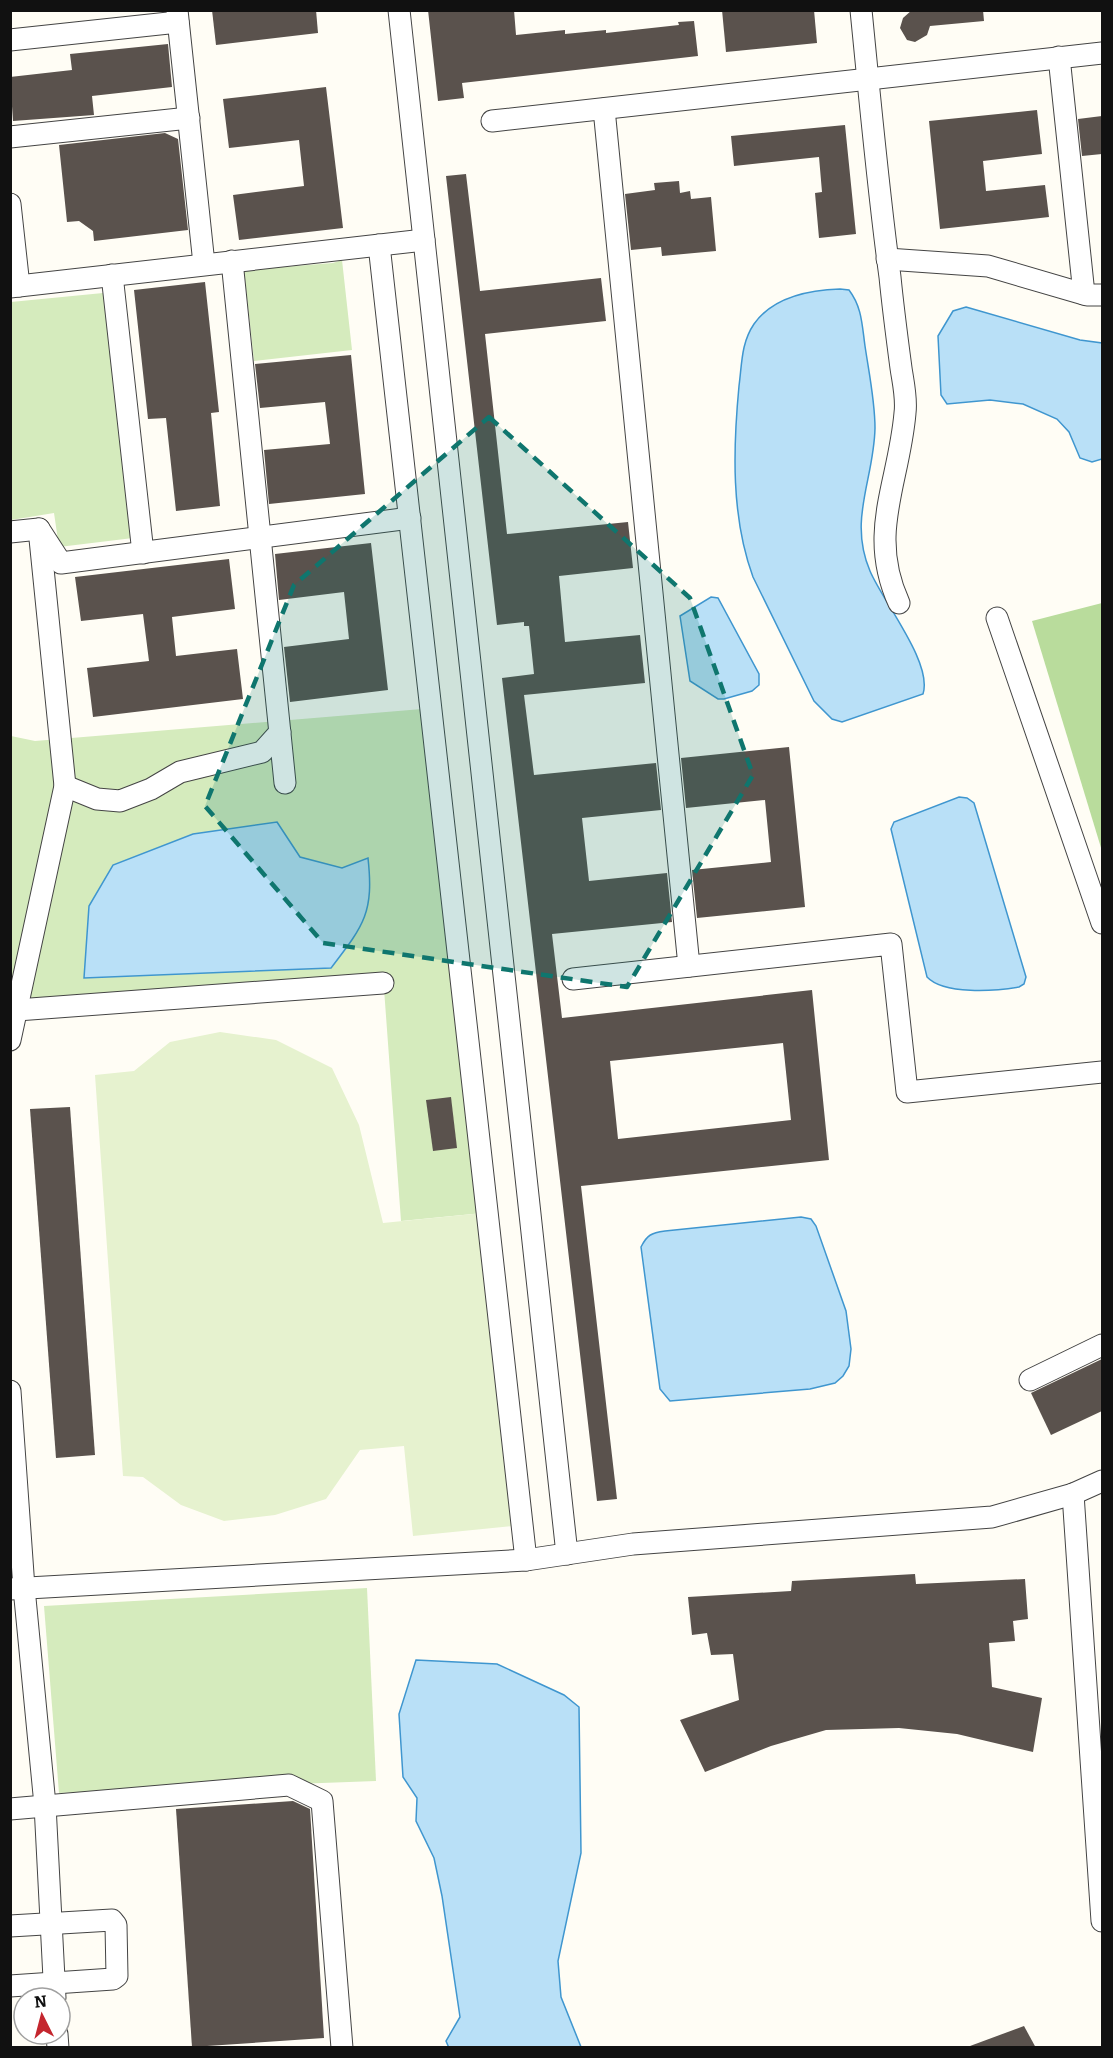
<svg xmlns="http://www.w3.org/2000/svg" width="1113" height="2058" font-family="Bitter,serif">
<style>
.green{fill:#d5ebbd}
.forest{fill:#b9dc9c}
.pitch{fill:#e6f2cf}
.water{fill:#b9e0f7;stroke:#3f96cf;stroke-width:1.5}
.building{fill:#5a524d;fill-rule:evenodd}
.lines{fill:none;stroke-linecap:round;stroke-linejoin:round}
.minor-casing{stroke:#444;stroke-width:23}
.minor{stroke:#fff;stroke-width:21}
.marked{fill:#0f766e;fill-opacity:0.2;stroke:#0f766e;stroke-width:4.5;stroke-dasharray:12 8;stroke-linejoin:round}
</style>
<rect width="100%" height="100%" fill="#fffdf5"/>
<g class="green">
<path d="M 342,260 L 352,350 L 254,361 L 244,270 L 333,263 Z"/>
<path d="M 103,293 L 133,538 L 59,547 L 54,513 L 11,520 L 11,302 Z"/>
<path d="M 422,709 L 483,1213 L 401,1221 L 383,975 L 11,1001 L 11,736 L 35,741 Z"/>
<path d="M 367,1588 L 376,1781 L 59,1793 L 44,1606 Z"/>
</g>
<path class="forest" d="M 1102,603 L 1102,851 L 1032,621 Z"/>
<path class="pitch" d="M 220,1032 L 276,1040 L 332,1068 L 359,1125 L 383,1223 L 483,1213 L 513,1526 L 413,1536 L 404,1446 L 360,1450 L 326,1499 L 275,1515 L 224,1521 L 181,1505 L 143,1477 L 123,1476 L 95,1075 L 134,1071 L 170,1042 Z"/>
<g class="water">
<path d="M 840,289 L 849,290 C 862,307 862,325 865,346 C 869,373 875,401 875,428 C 874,480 848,519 870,571 C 883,602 933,663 923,694 L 842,722 L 832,719 L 814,701 L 753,577 C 731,517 733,449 739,386 C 742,364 741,343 754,324 C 773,297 809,290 840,289 Z"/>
<path d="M 966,307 L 1080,340 L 1102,343 L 1102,459 L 1092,462 L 1080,458 L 1069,432 L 1057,419 L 1023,404 L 990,400 L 947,404 L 941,395 L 938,336 L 953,311 Z"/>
<path d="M 711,597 L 718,598 L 759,674 L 759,685 L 752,691 L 724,699 L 718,699 L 690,681 L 680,616 Z"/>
<path d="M 959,797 L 967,798 L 974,803 L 1026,977 L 1024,984 L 1019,987 C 995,991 944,995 927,977 L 891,829 L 894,822 Z"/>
<path d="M 277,822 L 300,857 L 342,868 L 368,858 C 374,913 364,925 331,968 L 84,978 L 89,906 L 113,865 L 193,834 Z"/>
<path d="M 801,1217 L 811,1219 L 816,1226 L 846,1311 L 851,1349 L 849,1366 L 843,1376 L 835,1383 L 810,1389 L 670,1401 L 660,1389 L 641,1247 C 647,1235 651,1233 665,1231 Z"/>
<path d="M 416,1660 L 497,1664 L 564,1695 L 579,1707 L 581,1853 L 558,1961 L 561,1997 L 581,2047 L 449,2048 L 446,2041 L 460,2017 L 442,1896 L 434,1858 L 416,1821 L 417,1798 L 403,1777 L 399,1714 Z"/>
</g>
<g class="building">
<path d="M 212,10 L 316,10 L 318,33 L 216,45 Z"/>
<path d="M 428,10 L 514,10 L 516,35 L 565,30 L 565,34 L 606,30 L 606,33 L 679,25 L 678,22 L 694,21 L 698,56 L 462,83 L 464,98 L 438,101 Z"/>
<path d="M 722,10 L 814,10 L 817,43 L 726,52 Z"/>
<path d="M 912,10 L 983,10 L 984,21 L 930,26 L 927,35 L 915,42 L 907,40 L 900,28 L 903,18 Z"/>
<path d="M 168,44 L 172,87 L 92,96 L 94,115 L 13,121 L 10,77 L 72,70 L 70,54 Z"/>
<path d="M 326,87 L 343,228 L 239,240 L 233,195 L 304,186 L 299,140 L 229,148 L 223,99 Z"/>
<path d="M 1037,110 L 1042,154 L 983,161 L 986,191 L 1045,185 L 1049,217 L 940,229 L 929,121 Z"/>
<path d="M 1102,116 L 1102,154 L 1082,156 L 1078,119 Z"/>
<path d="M 845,125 L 856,234 L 819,238 L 815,193 L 822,192 L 819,157 L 734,166 L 731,136 Z"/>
<path d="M 165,133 L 178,139 L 188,230 L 94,241 L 93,231 L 79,221 L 67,222 L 59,145 Z"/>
<path d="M 466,174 L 480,291 L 601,278 L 606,321 L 485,334 L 507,534 L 628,522 L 633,568 L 559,576 L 565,642 L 640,635 L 645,683 L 524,695 L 534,775 L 656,763 L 661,810 L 582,818 L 589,881 L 667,873 L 672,922 L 552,934 L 562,1018 L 812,990 L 829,1160 L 581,1186 L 617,1499 L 597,1501 L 502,678 L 534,674 L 529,626 L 524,626 L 524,622 L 497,625 L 446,176 ZM 783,1043 L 791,1120 L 618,1139 L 610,1061 Z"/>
<path d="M 679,181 L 680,193 L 690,191 L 691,199 L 711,197 L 716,251 L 662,256 L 661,247 L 631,250 L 625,194 L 655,190 L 654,183 Z"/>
<path d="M 205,282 L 219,412 L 211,413 L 220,506 L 176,511 L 166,418 L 148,419 L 134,290 Z"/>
<path d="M 351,355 L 365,494 L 269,504 L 264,450 L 330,444 L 325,402 L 260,408 L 255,364 Z"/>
<path d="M 371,543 L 388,690 L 290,702 L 284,647 L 349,639 L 344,592 L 279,600 L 275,554 Z"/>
<path d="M 229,559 L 235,609 L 172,617 L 176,656 L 237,649 L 243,699 L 93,717 L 87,668 L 149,661 L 143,614 L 81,621 L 75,577 Z"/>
<path d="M 789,747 L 805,907 L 697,918 L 692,870 L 771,862 L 765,800 L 686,808 L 681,758 Z"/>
<path d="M 451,1097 L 457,1148 L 433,1151 L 426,1100 Z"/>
<path d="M 70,1107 L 95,1455 L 56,1458 L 30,1109 Z"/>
<path d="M 1102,1359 L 1102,1411 L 1051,1435 L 1031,1393 Z"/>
<path d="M 915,1574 L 916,1584 L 1025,1579 L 1028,1619 L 1013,1621 L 1015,1641 L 989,1643 L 992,1687 L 1042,1698 L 1033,1752 L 957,1734 L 899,1728 L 826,1730 L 771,1746 L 705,1772 L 680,1720 L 739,1700 L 733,1654 L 711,1655 L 707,1633 L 692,1635 L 688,1597 L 791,1591 L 792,1581 Z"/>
<path d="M 293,1801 L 310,1809 L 324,2038 L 192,2047 L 176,1809 Z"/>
<path d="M 1024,2026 L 1036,2048 L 970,2048 L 970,2046 Z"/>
</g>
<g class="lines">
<defs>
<g id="minor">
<path d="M 177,10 L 204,264"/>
<path d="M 399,10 L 567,1554"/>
<path d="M 861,10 C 870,100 878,189 890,277 C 893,308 897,338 901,368 C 903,382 907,398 905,413 C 899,484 867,533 899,603"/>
<path d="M 10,40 L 178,22"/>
<path d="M 1059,57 L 1084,294"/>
<path d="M 604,109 L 689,966"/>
<path d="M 492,121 L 1102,53"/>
<path d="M 10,137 L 189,118"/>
<path d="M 10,204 L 19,286"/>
<path d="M 379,245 L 526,1560"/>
<path d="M 887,259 L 988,266 L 1087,295 L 1102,295"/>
<path d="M 232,261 L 285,783"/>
<path d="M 112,275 L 143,553"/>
<path d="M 10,287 L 424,240"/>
<path d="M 10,532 L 39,529 L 61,563 L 410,518"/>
<path d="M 997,618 L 1102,923"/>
<path d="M 65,786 L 97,799 L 120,801 L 151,789 L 180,772 L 262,752 L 280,732"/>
<path d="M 573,979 L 891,944 L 907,1092 L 1102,1072"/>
<path d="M 17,1010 L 383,983"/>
<path d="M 10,1040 L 65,786 L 39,529"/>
<path d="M 1030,1380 L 1102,1345"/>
<path d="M 10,1391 L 24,1588 L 45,1805 L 55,1998"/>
<path d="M 1073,1494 L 1102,1921"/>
<path d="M 10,1589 L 526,1560 L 633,1544 L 992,1517 L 1073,1494 L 1102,1481"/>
<path d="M 10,1809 L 289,1785 L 322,1801 L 342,2048"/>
<path d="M 10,1926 L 112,1920 L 116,1925 L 117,1976 L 113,1979 L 10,1986"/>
<path d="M 57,2034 L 58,2048"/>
</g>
</defs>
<use href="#minor" class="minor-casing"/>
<use href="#minor" class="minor"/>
</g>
<path class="marked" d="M 489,417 L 690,598 L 753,775 L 627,987 L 323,943 L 205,806 L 294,585 Z"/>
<rect width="1113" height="2058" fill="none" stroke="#111111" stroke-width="24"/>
<g transform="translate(42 2016) rotate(354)"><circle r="28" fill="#ffffff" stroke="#a0a0a0" stroke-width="1.5"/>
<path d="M0-4.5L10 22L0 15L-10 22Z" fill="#c4262e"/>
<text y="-9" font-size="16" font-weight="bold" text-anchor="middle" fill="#111111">N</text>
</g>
</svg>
